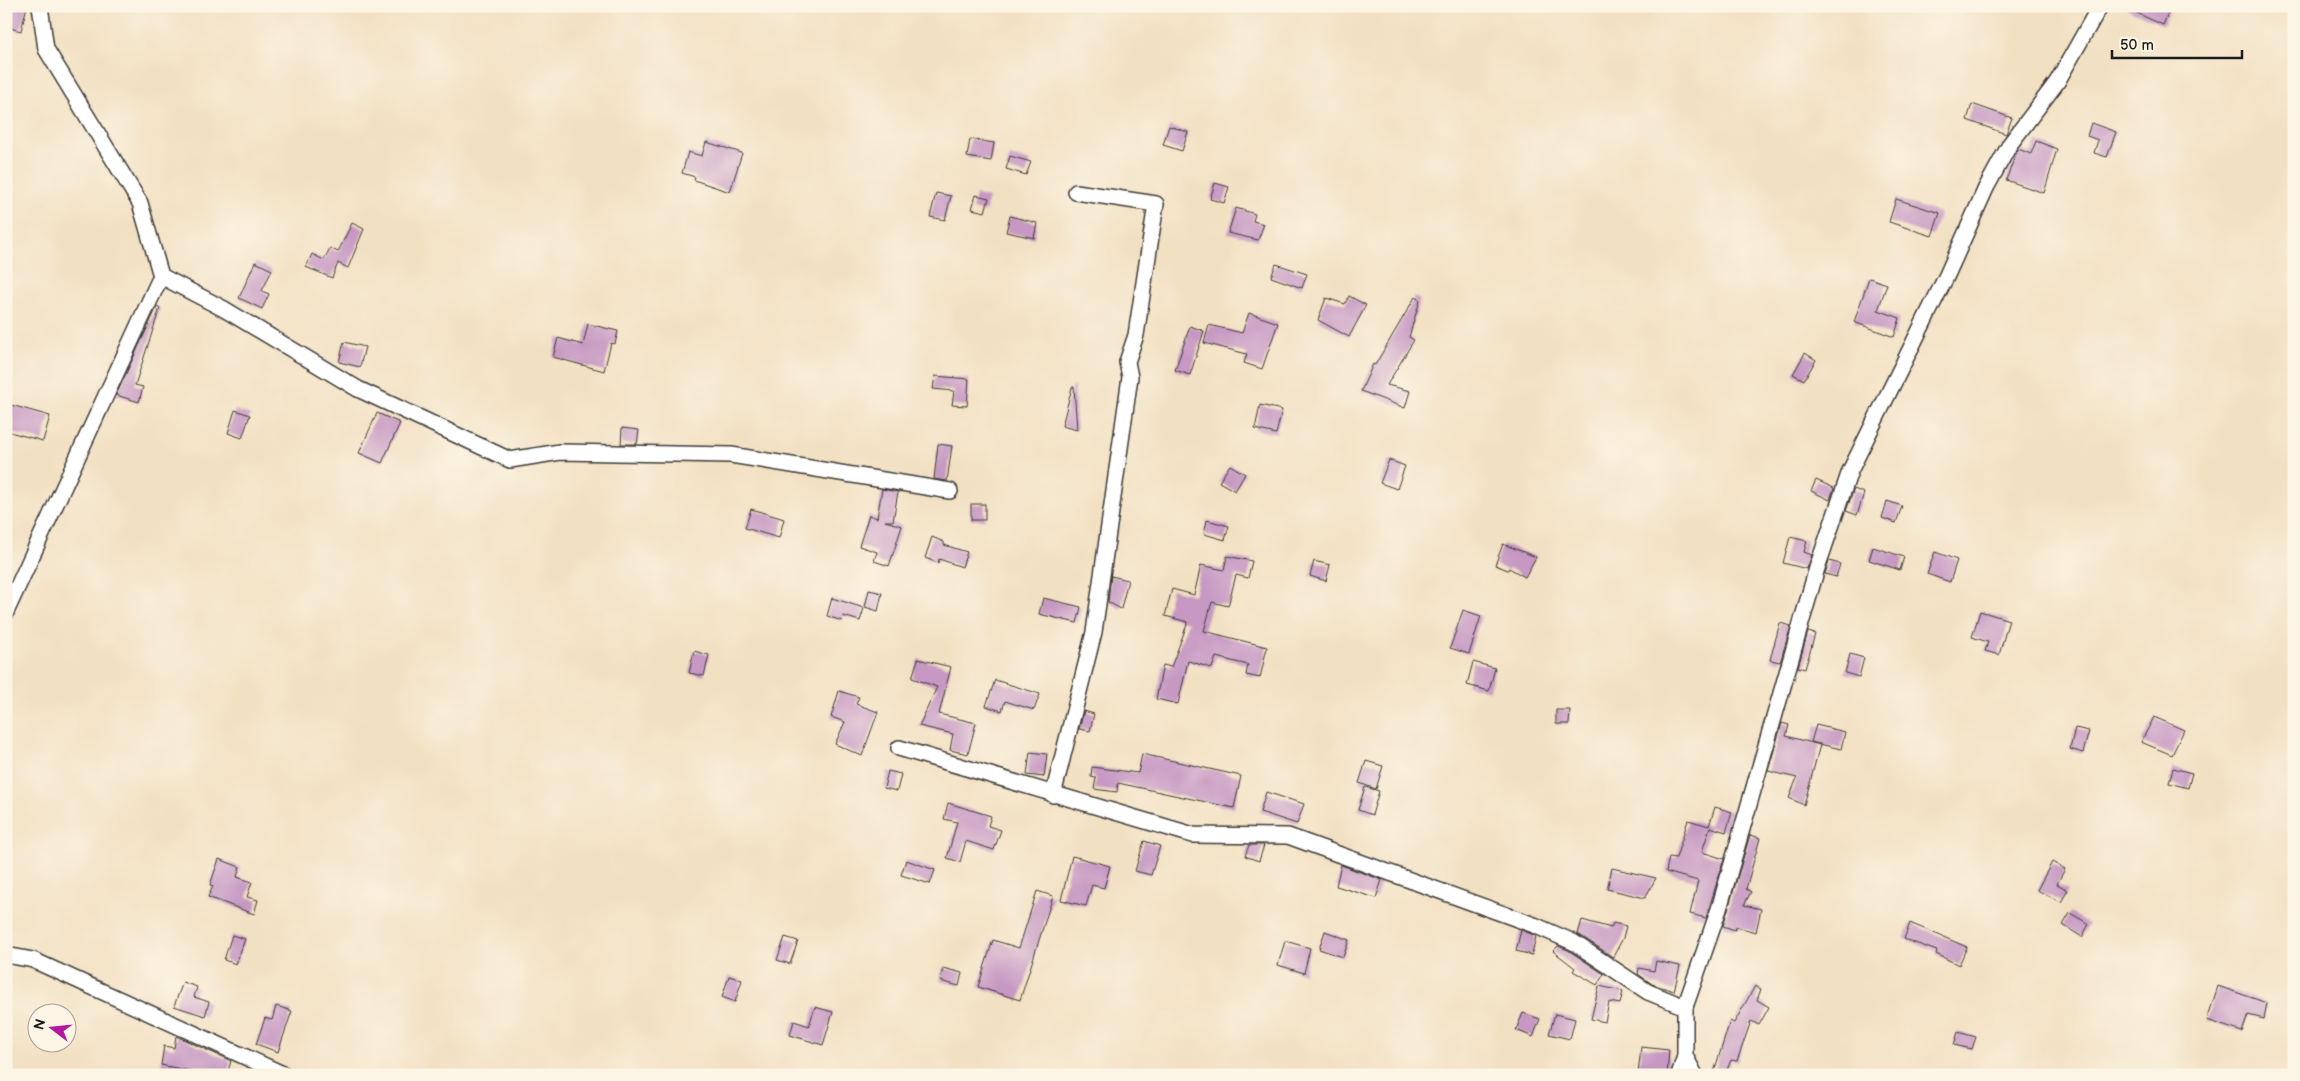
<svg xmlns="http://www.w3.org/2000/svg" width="2300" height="1081" font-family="'Balsamiq Sans',sans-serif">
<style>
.building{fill:#c698c3}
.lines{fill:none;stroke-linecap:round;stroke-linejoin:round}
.minor-casing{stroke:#3c3935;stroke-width:18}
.minor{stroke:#fff;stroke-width:15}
</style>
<rect width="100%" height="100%" fill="#fcf5e5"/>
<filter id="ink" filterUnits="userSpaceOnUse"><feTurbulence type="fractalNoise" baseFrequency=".02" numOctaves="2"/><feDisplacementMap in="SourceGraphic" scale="10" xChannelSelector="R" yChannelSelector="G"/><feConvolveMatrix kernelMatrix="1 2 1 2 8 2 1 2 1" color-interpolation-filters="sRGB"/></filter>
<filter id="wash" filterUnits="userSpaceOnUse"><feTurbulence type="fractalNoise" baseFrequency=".0096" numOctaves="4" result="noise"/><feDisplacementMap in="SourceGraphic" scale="20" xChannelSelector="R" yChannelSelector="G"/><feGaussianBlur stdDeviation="1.12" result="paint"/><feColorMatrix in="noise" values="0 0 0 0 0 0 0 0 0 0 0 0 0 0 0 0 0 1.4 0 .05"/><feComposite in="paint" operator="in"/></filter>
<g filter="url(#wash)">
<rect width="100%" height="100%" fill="#f2e0c2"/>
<g id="blocks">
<g class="building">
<path d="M 6,6 L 27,6 L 21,31 L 6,27 Z"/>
<path d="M 2121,6 L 2171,6 L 2163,25 Z"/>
<path d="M 1972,104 L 2012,118 L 2006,134 L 1967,120 Z"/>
<path d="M 2091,123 L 2116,132 L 2107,157 L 2094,153 L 2098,140 L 2087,136 Z"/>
<path d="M 1169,126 L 1188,132 L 1182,151 L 1163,145 Z"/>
<path d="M 970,139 L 994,143 L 991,161 L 967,157 Z"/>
<path d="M 2036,141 L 2057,149 L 2044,193 L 2006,180 L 2018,149 L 2031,154 Z"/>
<path d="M 706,142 L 742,153 L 730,192 L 694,180 L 695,177 L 682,173 L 688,152 L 702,156 Z"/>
<path d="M 1010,156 L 1031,162 L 1026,175 L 1006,169 Z"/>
<path d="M 1215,183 L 1229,187 L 1224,203 L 1210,199 Z"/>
<path d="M 936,193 L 951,196 L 945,220 L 930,217 Z"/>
<path d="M 976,195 L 989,198 L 985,212 L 972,209 Z"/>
<path d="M 1896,199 L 1940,213 L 1932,236 L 1889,222 Z"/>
<path d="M 1236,208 L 1255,214 L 1253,221 L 1264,224 L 1258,240 L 1228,233 Z"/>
<path d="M 1010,216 L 1037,223 L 1034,238 L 1006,232 Z"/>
<path d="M 352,223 L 364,229 L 348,268 L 338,263 L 332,278 L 306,267 L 312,254 L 324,260 L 330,248 L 338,252 Z"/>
<path d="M 255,262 L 272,270 L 262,291 L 269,294 L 262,309 L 239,298 Z"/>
<path d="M 1276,264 L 1307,274 L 1302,288 L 1271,277 Z"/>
<path d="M 1869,278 L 1887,284 L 1878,310 L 1900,318 L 1894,337 L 1854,322 Z"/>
<path d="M 1349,296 L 1366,305 L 1349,337 L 1318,320 L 1326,298 L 1345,304 Z"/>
<path d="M 1415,297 L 1420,300 L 1409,337 L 1414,340 L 1387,385 L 1410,391 L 1405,408 L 1361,391 L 1373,364 L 1375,365 Z"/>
<path d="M 157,307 L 160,308 L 135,385 L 143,387 L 139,402 L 116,395 Z"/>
<path d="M 1249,313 L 1278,323 L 1262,369 L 1244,363 L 1247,354 L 1204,343 L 1209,325 L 1242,333 Z"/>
<path d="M 588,324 L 618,331 L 615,344 L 611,343 L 604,371 L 553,357 L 558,338 L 583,345 Z"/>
<path d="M 1190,326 L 1204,331 L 1190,375 L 1175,370 Z"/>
<path d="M 344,342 L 365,347 L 360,367 L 339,362 Z"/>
<path d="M 1805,353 L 1816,360 L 1804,380 L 1793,374 Z"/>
<path d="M 935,376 L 969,379 L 967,406 L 952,405 L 954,391 L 933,389 Z"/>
<path d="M 1072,387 L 1074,387 L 1077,430 L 1062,426 Z"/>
<path d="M 11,405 L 50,416 L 43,441 L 6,431 Z"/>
<path d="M 1260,405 L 1282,410 L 1276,434 L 1255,429 Z"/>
<path d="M 235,410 L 250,415 L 242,438 L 228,433 Z"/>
<path d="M 377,413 L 400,423 L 382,463 L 359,453 Z"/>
<path d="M 622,428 L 639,430 L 637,444 L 621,444 Z"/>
<path d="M 938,444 L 952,446 L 947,481 L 934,479 Z"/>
<path d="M 1389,460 L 1405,466 L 1397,489 L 1380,483 Z"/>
<path d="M 1230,465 L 1245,474 L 1235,491 L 1219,482 Z"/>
<path d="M 1816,480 L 1834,488 L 1830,500 L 1811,491 Z"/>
<path d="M 882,489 L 898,492 L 893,521 L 885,521 L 902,526 L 889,566 L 874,561 L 877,552 L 859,546 L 869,515 L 877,518 Z"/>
<path d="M 1854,489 L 1864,493 L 1857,515 L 1846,511 Z"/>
<path d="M 1887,501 L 1902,506 L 1896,523 L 1882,518 Z"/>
<rect x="971" y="504" width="14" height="16"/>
<path d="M 751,509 L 784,519 L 779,538 L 745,528 Z"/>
<path d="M 1207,520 L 1229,526 L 1225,540 L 1204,534 Z"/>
<path d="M 932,537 L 944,542 L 944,545 L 967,552 L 962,567 L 939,559 L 938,563 L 925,558 Z"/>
<path d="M 1790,537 L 1807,541 L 1804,552 L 1812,555 L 1807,569 L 1783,563 Z"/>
<path d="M 1503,544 L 1536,557 L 1525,577 L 1509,568 L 1508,570 L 1495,565 Z"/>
<path d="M 1873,547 L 1904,557 L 1900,570 L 1869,560 Z"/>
<path d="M 1935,552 L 1957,560 L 1950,582 L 1927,574 Z"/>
<path d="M 1227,556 L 1252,561 L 1248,578 L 1236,575 L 1228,606 L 1212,602 L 1204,631 L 1267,647 L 1260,678 L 1246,675 L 1248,665 L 1216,657 L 1212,668 L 1188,661 L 1178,704 L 1156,699 L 1163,665 L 1171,667 L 1188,622 L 1165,616 L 1172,589 L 1194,595 L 1201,565 L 1224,570 Z"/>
<path d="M 1314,561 L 1330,565 L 1326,581 L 1310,576 Z"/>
<path d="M 1829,561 L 1840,564 L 1836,577 L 1825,574 Z"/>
<path d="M 1111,576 L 1128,580 L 1121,609 L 1108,602 Z"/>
<path d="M 869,590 L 882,593 L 878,611 L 865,607 Z"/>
<path d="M 832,598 L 864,608 L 860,621 L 843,616 L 842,621 L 827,616 Z"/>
<path d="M 1043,598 L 1081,607 L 1077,623 L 1039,614 Z"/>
<path d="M 1463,610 L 1481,616 L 1469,654 L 1450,648 Z"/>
<path d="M 1980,611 L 2009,620 L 1999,655 L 1985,651 L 1988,642 L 1972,637 Z"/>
<path d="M 1780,623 L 1791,626 L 1780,662 L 1770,660 Z"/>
<path d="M 1808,632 L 1815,634 L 1805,669 L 1798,667 Z"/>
<path d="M 694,651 L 709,655 L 704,676 L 689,673 Z"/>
<path d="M 1850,654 L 1864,658 L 1859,677 L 1845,673 Z"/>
<path d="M 918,659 L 951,667 L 939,714 L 976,723 L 968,754 L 950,750 L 953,734 L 919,726 L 937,687 L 912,678 Z"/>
<path d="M 1473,662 L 1495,668 L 1489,691 L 1467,685 Z"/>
<path d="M 995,680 L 1040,694 L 1034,710 L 1005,701 L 1002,711 L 986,706 Z"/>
<path d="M 839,691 L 859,697 L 856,704 L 878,712 L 862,756 L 835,744 L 845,722 L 831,717 Z"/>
<path d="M 1556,710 L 1570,710 L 1569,724 L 1556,724 Z"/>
<path d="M 1084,711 L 1094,714 L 1090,731 L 1079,729 Z"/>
<path d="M 2154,717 L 2184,730 L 2172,755 L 2141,742 Z"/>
<path d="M 1782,723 L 1789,725 L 1786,736 L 1820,745 L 1804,805 L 1789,798 L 1797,778 L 1768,771 Z"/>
<path d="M 1816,725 L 1845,732 L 1841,749 L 1811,742 Z"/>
<path d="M 2075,728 L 2089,731 L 2083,753 L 2070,749 Z"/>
<path d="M 1030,752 L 1047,754 L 1044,777 L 1027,775 Z"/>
<path d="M 1142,754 L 1241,776 L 1234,808 L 1118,783 L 1117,792 L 1094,789 L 1096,778 L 1091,777 L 1092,767 L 1138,773 Z"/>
<path d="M 1366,761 L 1383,766 L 1376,789 L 1359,783 Z"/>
<path d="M 2173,768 L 2192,773 L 2188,788 L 2169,783 Z"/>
<path d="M 888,771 L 901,774 L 897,791 L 884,788 Z"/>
<path d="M 1365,787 L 1379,791 L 1372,815 L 1358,810 Z"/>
<path d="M 1266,792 L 1304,804 L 1297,824 L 1260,812 Z"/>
<path d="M 948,803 L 991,816 L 988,826 L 1001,830 L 994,850 L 966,841 L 960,862 L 947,858 L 957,822 L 944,819 Z"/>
<path d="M 1715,807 L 1732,812 L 1726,832 L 1710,827 L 1702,852 L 1724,859 L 1706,918 L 1690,914 L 1698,881 L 1666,872 L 1669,857 L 1676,858 L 1688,820 L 1709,826 Z"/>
<path d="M 1750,835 L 1760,838 L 1746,889 L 1751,892 L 1744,905 L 1761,909 L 1756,932 L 1736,927 L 1735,930 L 1723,926 Z"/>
<path d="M 1144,841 L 1160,846 L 1151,875 L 1135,871 Z"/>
<path d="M 1249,845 L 1264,845 L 1259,861 L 1245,856 Z"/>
<path d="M 1072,856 L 1110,866 L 1104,888 L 1092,885 L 1086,906 L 1061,900 Z"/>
<path d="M 219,859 L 240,867 L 237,877 L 252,882 L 247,897 L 258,900 L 254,914 L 208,897 L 213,886 L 210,885 Z"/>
<path d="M 906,860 L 935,870 L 930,884 L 901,875 Z"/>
<path d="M 2052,862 L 2065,869 L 2057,884 L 2068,890 L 2061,902 L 2037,890 Z"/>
<path d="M 1341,865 L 1382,880 L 1376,898 L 1336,886 Z"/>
<path d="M 1612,868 L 1656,878 L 1645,898 L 1607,889 Z"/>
<path d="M 1037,891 L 1053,896 L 1020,1000 L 978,987 L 993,940 L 1019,948 Z"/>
<path d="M 2070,913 L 2089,924 L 2082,937 L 2063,925 Z"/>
<path d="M 1582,920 L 1611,928 L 1613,923 L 1626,926 L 1623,938 L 1613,957 L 1578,934 Z"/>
<path d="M 1910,923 L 1967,947 L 1959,965 L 1936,954 L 1937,951 L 1904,939 Z"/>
<path d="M 1521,930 L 1536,936 L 1532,955 L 1516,951 Z"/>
<path d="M 1325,931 L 1349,940 L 1343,957 L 1319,949 Z"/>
<path d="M 232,935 L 245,939 L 236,964 L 224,960 Z"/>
<path d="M 785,937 L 798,941 L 790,964 L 777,960 Z"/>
<path d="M 1285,941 L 1310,948 L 1304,973 L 1278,965 Z"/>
<path d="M 1558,946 L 1568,950 L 1604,974 L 1597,985 L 1573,971 L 1575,968 L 1553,951 Z"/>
<path d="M 1656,961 L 1680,966 L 1674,991 L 1652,984 L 1638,974 L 1639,968 L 1654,971 Z"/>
<path d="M 943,968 L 962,973 L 959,986 L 940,981 Z"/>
<path d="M 729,976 L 742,980 L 735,1002 L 722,997 Z"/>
<path d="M 183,982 L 197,987 L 194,997 L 209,1002 L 205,1016 L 174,1006 Z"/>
<path d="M 1599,986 L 1623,991 L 1620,1004 L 1609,1002 L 1605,1022 L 1591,1019 Z"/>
<path d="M 1755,986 L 1761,989 L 1757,1000 L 1769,1007 L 1759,1025 L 1751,1021 L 1737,1061 L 1731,1060 L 1725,1075 L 1713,1075 L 1730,1021 L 1734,1023 Z"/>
<path d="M 2218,986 L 2267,1003 L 2264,1019 L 2248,1015 L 2242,1032 L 2207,1020 Z"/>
<path d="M 276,1006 L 292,1011 L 278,1052 L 256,1044 L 265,1018 L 272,1020 Z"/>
<path d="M 815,1007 L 833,1012 L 823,1045 L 790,1035 L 794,1021 L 809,1026 Z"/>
<path d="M 1523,1013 L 1540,1019 L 1533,1037 L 1516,1030 Z"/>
<path d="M 1555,1014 L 1575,1019 L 1570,1039 L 1549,1034 Z"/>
<path d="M 1958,1032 L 1976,1037 L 1972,1049 L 1954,1045 Z"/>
<path d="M 176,1036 L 231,1061 L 227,1075 L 190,1075 L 191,1071 L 161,1065 L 164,1046 L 174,1048 Z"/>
<path d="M 1641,1047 L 1669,1050 L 1667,1075 L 1638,1075 Z"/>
</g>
</g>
</g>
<g filter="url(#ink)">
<use href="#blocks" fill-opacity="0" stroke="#3c3935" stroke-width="1"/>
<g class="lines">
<defs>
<g id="minor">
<path d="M 40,6 L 46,49 L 140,203 L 161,276 L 224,309 L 358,389 L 510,460 L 560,452 L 731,455 L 950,491"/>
<path d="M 6,612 L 161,276"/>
<path d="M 899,748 L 1193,835 L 1288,836 L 1534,925 L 1573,942 L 1648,992 L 1685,1007"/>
<path d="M 1053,795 L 1094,632 L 1130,377 L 1127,362 L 1136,335 L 1156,204 L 1076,192"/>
<path d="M 6,955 L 33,960 L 285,1075"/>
<path d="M 1679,1075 L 1685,1056"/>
<path d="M 1695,1075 L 1685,1056 L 1685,1007 L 1719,909 L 1817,568 L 1850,471 L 1947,275 L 1986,188 L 2010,144 L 2057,82 L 2100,6"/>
</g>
</defs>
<use href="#minor" class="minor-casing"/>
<use href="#minor" class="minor"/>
</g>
</g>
<rect width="2300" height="1081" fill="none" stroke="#fcf5e5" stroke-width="25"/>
<g transform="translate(52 1028) rotate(286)"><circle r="24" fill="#fcf5e5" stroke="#a29e95"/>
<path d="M0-4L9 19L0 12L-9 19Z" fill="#b5179e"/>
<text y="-8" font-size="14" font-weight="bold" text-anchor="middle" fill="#1c1c1c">N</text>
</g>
<path d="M2112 50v8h130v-8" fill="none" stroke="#1c1c1c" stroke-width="2.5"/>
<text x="2120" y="50" font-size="15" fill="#1c1c1c" stroke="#fcf5e5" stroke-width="4" paint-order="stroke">50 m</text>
</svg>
